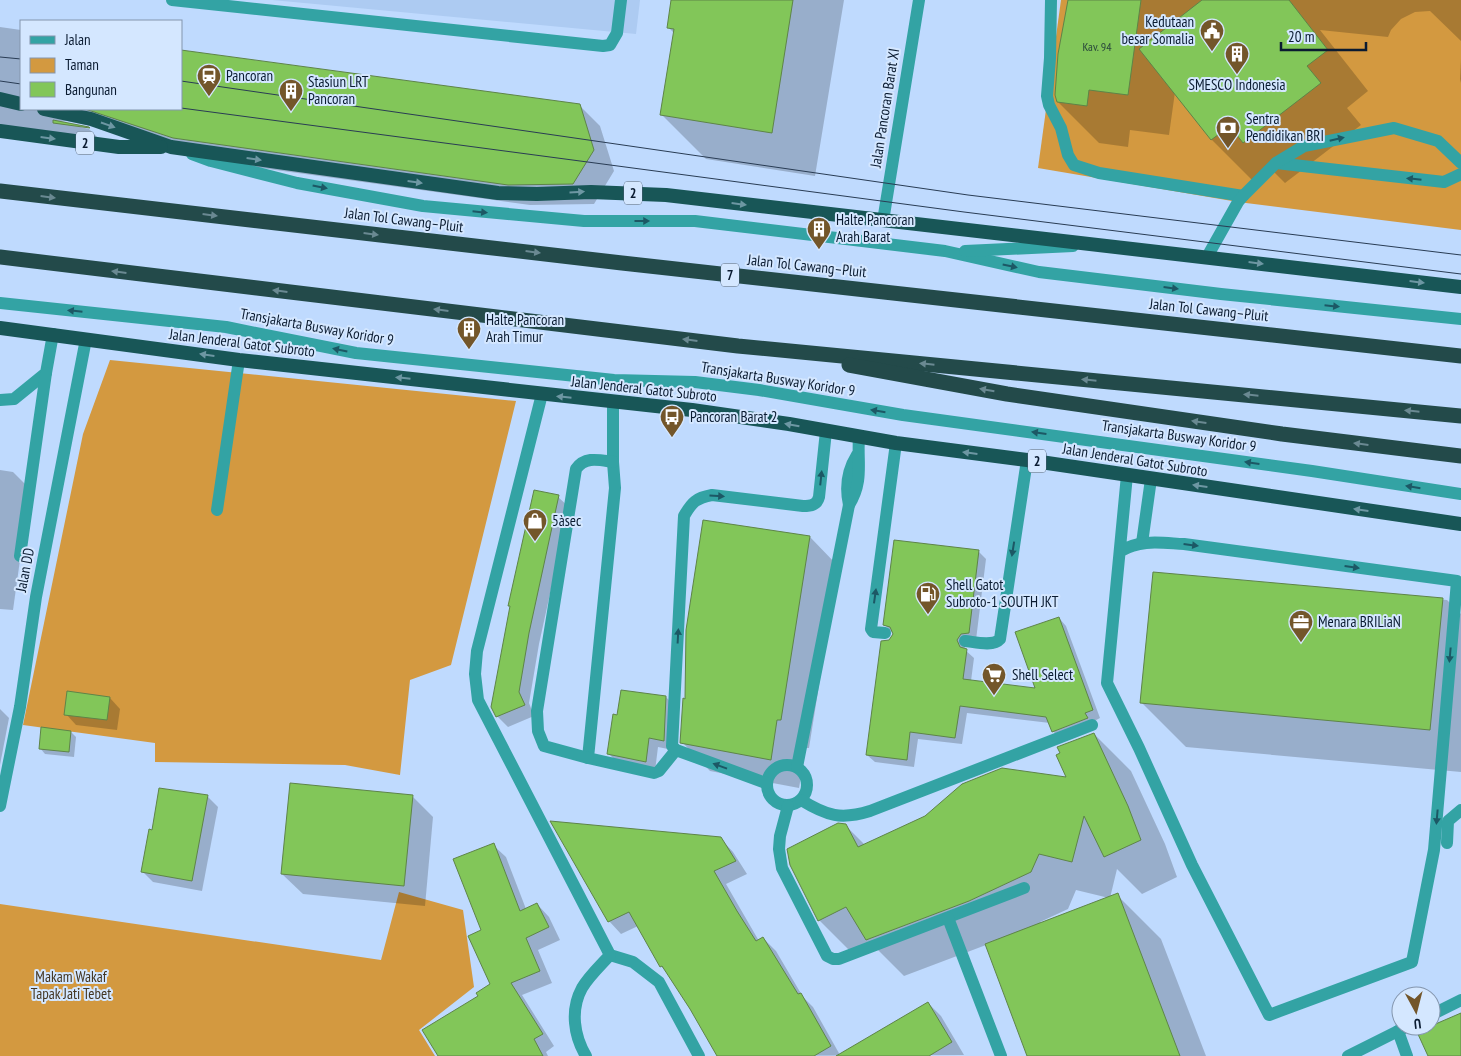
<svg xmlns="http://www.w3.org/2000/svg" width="1461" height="1056" font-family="'PT Sans Narrow',sans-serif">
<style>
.built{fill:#adcbf2}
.green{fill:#d39940}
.shadow{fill:#0003;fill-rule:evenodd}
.building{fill:#82c659;stroke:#5e8448}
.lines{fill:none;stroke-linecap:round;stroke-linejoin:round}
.service{stroke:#33a3a4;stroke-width:12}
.minor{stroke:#33a3a4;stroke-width:12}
.trunk{stroke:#185657;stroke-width:14}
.motorway{stroke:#234a4a;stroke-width:15}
.tram{stroke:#293c54;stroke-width:1}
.oneway{fill:#6d97a3}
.oneway2{fill:#1c5865}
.oneway3{fill:#6a8992}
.labels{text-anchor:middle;stroke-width:4;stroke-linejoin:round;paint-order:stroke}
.number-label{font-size:12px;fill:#28463b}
.shield{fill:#d4e7ff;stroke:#47586f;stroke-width:1}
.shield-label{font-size:14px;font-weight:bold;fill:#0a1b31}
.poi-label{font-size:15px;fill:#0a1b31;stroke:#d4e7ff;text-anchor:start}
.street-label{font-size:15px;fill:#0a1b31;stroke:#d4e7ff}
.park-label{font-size:15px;fill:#433521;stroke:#d4e7ff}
</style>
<rect width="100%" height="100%" fill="#bfdafe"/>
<path class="built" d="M 272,0 L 640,0 L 636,34 Z"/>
<g class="green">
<path d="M 1061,0 L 1461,0 L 1461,230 L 1238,202 L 1038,168 Z"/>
<path d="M 110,360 L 516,401 L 451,665 L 410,680 L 400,775 L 345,765 L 155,762 L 155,743 L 23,725 L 83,434 Z"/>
<path d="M 399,892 L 463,910 L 474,987 L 419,1030 L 435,1056 L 0,1056 L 0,904 L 381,960 Z"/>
</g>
<g class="shadow">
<path d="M 672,0 L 844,0 L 815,176 L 706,159 L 662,115 L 675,34 L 668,27 Z"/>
<path d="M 1069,0 L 1461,0 L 1461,41 L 1430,11 L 1415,12 L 1401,19 L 1391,30 L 1388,37 L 1320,30 L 1368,91 L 1347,108 L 1361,125 L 1285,183 L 1270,168 L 1253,181 L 1212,140 L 1175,92 L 1169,135 L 1130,130 L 1128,147 L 1099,143 L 1058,102 Z"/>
<path d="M 0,27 L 21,30 L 21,109 L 580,106 L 600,126 L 614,171 L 594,204 L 530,205 L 195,159 L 115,131 L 67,121 L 59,122 L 89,129 L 108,148 L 0,133 Z"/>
<path d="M 1461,59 L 1461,83 L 1460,79 Z"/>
<path d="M 0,470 L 13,472 L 30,489 L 13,610 L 0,609 Z"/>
<path d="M 558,497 L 569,507 L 539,644 L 529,703 L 534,716 L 508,727 L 497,716 Z"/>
<path d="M 810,537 L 838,566 L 809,748 L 806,748 L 799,788 L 710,771 L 682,742 L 686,700 Z"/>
<path d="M 978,551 L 986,559 L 976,640 L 969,641 L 964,649 L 974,658 L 971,681 L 1037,689 L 1059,618 L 1066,626 L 1100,718 L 1060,739 L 1053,731 L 1050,723 L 967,713 L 962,744 L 918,739 L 914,767 L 875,762 L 867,755 L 890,641 L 894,634 L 884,624 Z"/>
<path d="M 1154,573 L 1447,600 L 1461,614 L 1461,772 L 1186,747 L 1142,703 Z"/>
<path d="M 666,697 L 675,707 L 673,750 L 658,747 L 655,771 L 618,763 L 609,754 L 619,716 Z"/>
<path d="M 110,698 L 120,709 L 117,730 L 76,725 L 66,714 Z"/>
<path d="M 0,709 L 9,718 L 0,765 Z"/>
<path d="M 71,732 L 76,737 L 74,757 L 45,754 L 40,748 Z"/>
<path d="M 1094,734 L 1131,771 L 1165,844 L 1177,877 L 1142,894 L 1117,869 L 1110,898 L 1117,895 L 1161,939 L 1206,1056 L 1029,1056 L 986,945 L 904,976 L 876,948 L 856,957 L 819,920 L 845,825 L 865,845 L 1068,779 ZM 1076,890 L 1109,898 L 1041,924 L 1040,922 L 1068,909 Z"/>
<path d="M 412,796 L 433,817 L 425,906 L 303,894 L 282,874 Z"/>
<path d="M 208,797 L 218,807 L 202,891 L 153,882 L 143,872 L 153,831 Z"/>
<path d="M 720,838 L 733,852 L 747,874 L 726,884 L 759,941 L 763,938 L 776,951 L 803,997 L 813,1007 L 840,1055 L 928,1003 L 941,1016 L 964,1055 L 717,1056 L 691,1008 L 668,974 L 661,966 L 638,926 L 621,934 L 609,921 Z"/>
<path d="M 493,845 L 506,857 L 526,909 L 537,904 L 549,917 L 560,940 L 538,950 L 552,983 L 522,995 L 554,1046 L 546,1052 L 548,1056 L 439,1056 L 492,984 L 482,930 Z"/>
</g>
<g class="building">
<path d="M 671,0 L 793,0 L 772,133 L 660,115 L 674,29 L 667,28 Z"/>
<path d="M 1068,0 L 1141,0 L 1128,95 L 1089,90 L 1087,106 L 1057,102 L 1055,95 L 1058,54 Z"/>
<path d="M 1202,0 L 1289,0 L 1328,50 L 1307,66 L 1321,83 L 1243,143 L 1230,126 L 1211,140 L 1139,49 Z"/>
<path d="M 181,50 L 580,104 L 594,150 L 573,184 L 508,185 L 173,138 L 85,109 L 181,109 Z"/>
<path d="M 53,120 L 89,127 L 90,128 L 53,123 Z"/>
<path d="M 534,490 L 559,495 L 529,633 L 519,692 L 525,705 L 496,717 L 491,707 L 510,606 L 508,606 Z"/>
<path d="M 703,520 L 810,536 L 781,720 L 777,720 L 771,760 L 680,743 L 683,698 L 685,699 L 686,630 Z"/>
<path d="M 894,540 L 979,550 L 969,633 L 961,634 L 957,640 L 960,647 L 967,649 L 963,679 L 1035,688 L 1015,632 L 1059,617 L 1093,710 L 1085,713 L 1088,718 L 1052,732 L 1046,717 L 960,706 L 955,738 L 910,732 L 907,760 L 866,755 L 881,641 L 889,640 L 893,634 L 890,627 L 883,625 Z"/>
<path d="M 1153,572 L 1443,598 L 1430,730 L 1140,703 Z"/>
<path d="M 621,690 L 666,696 L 664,741 L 649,738 L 646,762 L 607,754 L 613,714 L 617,715 Z"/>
<path d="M 67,691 L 110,697 L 107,720 L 64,715 Z"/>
<path d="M 41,727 L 71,731 L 69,752 L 39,749 Z"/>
<path d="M 1094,733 L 1128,806 L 1141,840 L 1104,857 L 1084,816 L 1072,862 L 1039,854 L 1031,872 L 969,901 L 866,940 L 846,907 L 818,921 L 790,865 L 787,849 L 838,823 L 846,824 L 858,847 L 925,816 L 962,784 L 1002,768 L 1066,777 L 1056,755 L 1060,753 L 1057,747 Z"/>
<path d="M 290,783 L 413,795 L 404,886 L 281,874 Z"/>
<path d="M 159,788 L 208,795 L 192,881 L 141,872 L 149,829 L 152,830 Z"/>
<path d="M 550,821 L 721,837 L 736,861 L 714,871 L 737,911 L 756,941 L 763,937 L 798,994 L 801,993 L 831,1046 L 814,1056 L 717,1056 L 690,1009 L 662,966 L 660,967 L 629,912 L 608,922 Z"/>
<path d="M 494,843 L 520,911 L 537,903 L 549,927 L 526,938 L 540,971 L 511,983 L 543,1034 L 534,1039 L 543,1056 L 438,1056 L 422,1030 L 478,996 L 476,993 L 490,984 L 468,936 L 481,930 L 453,859 Z"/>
<path d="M 1118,893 L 1180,1056 L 1027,1056 L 985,944 Z"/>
<path d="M 928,1002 L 952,1042 L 929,1056 L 836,1056 Z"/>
<path d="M 1461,1013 L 1461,1056 L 1428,1056 L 1417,1032 Z"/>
</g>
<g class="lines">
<g class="service">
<path d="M 172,0 L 603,46 L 610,45 L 617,33 L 621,0"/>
<path d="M 1051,0 L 1050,58 L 1047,96 L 1049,105 L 1061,128 L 1068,155 L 1074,165 L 1099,173 L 1243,196"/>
<path d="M 192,154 L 211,161 L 297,183 L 423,206 L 584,221 L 695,221 L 945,251 L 1039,272 L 1221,294 L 1461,319"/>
<path d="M 1276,163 L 1444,182 L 1461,174"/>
<path d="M 965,251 L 1073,246"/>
<path d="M 1207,257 L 1238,202 L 1243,196 L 1276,163 L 1304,146 L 1394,128 L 1438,141 L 1461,163"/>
<path d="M 0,303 L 226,327 L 356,353 L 614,380 L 695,382 L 759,390 L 903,415 L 1312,471 L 1461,494"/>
<path d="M 0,400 L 14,399 L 46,373 L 53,334"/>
<path d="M 613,402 L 613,462 L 615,488 L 588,758 L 654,773 L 659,771 L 676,750"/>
<path d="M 849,505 C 845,487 847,471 857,455"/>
<path d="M 217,510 L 239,360"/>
<path d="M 1142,543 L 1151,479"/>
<path d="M 1121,551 C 1140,539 1162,543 1184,544 L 1457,581 L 1434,850 L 1412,962 L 1269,1015 L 1192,865 L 1139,748 L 1107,683 L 1127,475"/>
<path d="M 20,556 L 46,373"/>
<path d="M 885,633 L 873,632 L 871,629 L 896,443"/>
<path d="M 965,641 C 975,642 993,647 1000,639 L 1027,460"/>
<path d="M 588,758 L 544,746 L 538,731 L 537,711 L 576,469 C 585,456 599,460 613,462"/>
<circle cx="787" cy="785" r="20"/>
<path d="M 797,767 L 849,505 C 864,481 857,462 859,437"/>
<path d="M 766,783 L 676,750 L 672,746 L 684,516 C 692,502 696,498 712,495 L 803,506 C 811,506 817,505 819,497 L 826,431"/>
<path d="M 801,800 C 827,816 841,820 870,811 L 1092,725"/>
<path d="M 788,806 L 780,836 L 779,849 L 782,868 L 827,956 L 833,959 L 839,959 L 1024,888"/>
<path d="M 1447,843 L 1448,821 L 1461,810"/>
<path d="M 948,918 L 1001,1056"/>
<path d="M 1398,1031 L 1407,1056"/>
</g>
<g class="minor">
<path d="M 883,221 L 919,0"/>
<path d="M 542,394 L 477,651 L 475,674 L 478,700 L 610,955 L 633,962 L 659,982 L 699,1056"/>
<path d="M 0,806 L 20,707 L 36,597 L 86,339"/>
<path d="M 1431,1015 L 1461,1000"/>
<path d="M 586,1056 C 574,1036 570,1010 582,988 C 589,976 601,965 610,955"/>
<path d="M 1348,1056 L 1408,1026"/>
</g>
<g class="trunk">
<path d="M 0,99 L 21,104"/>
<path d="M 44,109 L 91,119 L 171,147 L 498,193 L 537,194 L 591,192 L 666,195 L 1461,287"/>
<path d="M 0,131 L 119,147 L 161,147"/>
<path d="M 0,328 L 239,360 L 692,410 L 789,424 L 896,443 L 1027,460 L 1461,524"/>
</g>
<g class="motorway">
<path d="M 0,191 L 622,263 L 1461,356"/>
<path d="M 0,257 L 738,346 L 1461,416"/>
<path d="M 849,365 L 1007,394 L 1282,434 L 1461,456"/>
</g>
<g class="tram">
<path d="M 0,57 L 21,59"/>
<path d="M 0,81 L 21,84"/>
<path d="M 181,81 L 968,195 L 1461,255"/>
<path d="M 181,108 L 964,212 L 1461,274"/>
</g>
</g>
<defs><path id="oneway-solid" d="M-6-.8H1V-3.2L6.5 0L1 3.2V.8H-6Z" transform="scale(1.25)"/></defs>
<g class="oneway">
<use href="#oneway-solid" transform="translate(108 125) rotate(19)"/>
<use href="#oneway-solid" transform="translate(48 138) rotate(7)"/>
<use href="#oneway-solid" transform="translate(254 159) rotate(8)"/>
<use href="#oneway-solid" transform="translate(415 182) rotate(8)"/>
<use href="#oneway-solid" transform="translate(577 192) rotate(-3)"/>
<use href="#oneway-solid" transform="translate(739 204) rotate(7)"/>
<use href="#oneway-solid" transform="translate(1256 263) rotate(7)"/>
<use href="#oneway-solid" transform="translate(1417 282) rotate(7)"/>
<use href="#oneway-solid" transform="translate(207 355) rotate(-172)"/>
<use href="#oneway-solid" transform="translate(403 378) rotate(-174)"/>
<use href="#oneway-solid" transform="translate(564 397) rotate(-174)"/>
<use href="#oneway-solid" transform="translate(792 425) rotate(-170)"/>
<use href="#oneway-solid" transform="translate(970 453) rotate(-173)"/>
<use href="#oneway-solid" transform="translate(1200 486) rotate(-172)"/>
<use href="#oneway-solid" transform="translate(1361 510) rotate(-172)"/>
</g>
<g class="oneway2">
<use href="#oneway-solid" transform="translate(1337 139) rotate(-13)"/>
<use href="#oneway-solid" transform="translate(1414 179) rotate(-174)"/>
<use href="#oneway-solid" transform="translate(320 187) rotate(11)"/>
<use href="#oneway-solid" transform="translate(480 212) rotate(6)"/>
<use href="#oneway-solid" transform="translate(642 221)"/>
<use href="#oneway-solid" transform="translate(1010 266) rotate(12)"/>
<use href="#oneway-solid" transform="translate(1171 288) rotate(7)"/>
<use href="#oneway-solid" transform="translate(1332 306) rotate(6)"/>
<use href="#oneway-solid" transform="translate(75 311) rotate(-174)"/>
<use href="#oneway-solid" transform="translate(340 350) rotate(-168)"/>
<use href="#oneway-solid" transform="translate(878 411) rotate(-171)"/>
<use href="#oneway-solid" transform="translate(1039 433) rotate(-172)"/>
<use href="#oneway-solid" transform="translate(1252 463) rotate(-172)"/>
<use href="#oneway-solid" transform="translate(821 478) rotate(-84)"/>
<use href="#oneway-solid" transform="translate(1413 487) rotate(-171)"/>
<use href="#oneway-solid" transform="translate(717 496) rotate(3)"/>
<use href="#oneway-solid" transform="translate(1191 545) rotate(7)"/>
<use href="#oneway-solid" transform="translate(1013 549) rotate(99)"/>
<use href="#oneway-solid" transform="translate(1352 567) rotate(8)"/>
<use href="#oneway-solid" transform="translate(875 596) rotate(-82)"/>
<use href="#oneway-solid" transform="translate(678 636) rotate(-87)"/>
<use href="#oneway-solid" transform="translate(1450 655) rotate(95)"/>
<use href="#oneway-solid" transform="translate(720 766) rotate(-160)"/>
<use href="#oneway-solid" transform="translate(1437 817) rotate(95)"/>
</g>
<g class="oneway3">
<use href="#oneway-solid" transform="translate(48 197) rotate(7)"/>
<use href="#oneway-solid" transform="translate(210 215) rotate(7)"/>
<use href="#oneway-solid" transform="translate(371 234) rotate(7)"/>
<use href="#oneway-solid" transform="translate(533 252) rotate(7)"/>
<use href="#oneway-solid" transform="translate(119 272) rotate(-173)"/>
<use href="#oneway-solid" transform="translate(280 291) rotate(-173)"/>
<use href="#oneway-solid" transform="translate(441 310) rotate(-173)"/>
<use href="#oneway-solid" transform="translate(690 340) rotate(-173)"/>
<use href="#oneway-solid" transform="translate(927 364) rotate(-174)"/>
<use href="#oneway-solid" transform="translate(1089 380) rotate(-174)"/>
<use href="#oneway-solid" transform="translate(987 390) rotate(-170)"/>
<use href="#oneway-solid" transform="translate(1251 395) rotate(-174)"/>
<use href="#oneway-solid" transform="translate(1412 411) rotate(-174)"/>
<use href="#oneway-solid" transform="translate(1199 422) rotate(-172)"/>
<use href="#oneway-solid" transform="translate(1361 444) rotate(-173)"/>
</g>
<defs>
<symbol id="civic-pin" viewBox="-11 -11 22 30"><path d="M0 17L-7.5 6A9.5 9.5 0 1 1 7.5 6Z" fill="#73562a" stroke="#d4e7ff"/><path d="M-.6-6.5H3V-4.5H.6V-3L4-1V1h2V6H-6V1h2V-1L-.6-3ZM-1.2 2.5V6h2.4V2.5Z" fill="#fff"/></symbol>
<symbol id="building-pin" viewBox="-11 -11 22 30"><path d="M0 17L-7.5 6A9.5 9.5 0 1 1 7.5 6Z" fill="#73562a" stroke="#d4e7ff"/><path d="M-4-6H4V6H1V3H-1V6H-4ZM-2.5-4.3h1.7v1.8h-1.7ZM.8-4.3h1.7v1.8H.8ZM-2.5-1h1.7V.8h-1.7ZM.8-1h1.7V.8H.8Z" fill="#fff"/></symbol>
<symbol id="station-pin" viewBox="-11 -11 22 30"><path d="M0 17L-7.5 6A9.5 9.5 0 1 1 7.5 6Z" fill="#73562a" stroke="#d4e7ff"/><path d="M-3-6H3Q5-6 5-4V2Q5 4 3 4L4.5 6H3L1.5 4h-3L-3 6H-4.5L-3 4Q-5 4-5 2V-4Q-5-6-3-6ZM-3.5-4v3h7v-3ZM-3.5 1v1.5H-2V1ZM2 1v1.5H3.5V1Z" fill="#fff"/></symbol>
<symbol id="bank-pin" viewBox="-11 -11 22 30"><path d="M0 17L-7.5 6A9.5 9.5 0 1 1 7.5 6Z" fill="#73562a" stroke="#d4e7ff"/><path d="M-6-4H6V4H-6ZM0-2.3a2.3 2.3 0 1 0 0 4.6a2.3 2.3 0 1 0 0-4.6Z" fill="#fff"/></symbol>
<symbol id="bus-pin" viewBox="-11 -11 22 30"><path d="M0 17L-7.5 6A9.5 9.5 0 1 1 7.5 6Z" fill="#73562a" stroke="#d4e7ff"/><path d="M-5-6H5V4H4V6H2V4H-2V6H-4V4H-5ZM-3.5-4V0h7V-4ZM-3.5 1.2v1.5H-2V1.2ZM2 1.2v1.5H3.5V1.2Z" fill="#fff"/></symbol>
<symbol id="shop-pin" viewBox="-11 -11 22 30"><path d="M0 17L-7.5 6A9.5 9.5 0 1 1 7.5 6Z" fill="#73562a" stroke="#d4e7ff"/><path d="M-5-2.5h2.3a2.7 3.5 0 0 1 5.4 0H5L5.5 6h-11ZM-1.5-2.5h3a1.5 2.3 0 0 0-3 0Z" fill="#fff"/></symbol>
<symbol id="fuel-pin" viewBox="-11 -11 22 30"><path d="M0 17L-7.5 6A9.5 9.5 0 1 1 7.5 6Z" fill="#73562a" stroke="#d4e7ff"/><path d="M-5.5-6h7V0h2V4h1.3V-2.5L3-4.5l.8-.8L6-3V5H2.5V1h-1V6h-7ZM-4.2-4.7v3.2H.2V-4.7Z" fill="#fff"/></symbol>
<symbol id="office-pin" viewBox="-11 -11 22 30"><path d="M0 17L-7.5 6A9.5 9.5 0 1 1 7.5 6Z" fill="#73562a" stroke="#d4e7ff"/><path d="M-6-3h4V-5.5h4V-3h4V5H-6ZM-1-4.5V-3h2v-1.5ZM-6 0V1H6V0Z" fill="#fff"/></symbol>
<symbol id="supermarket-pin" viewBox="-11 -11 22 30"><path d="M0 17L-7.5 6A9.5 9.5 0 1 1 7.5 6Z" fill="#73562a" stroke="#d4e7ff"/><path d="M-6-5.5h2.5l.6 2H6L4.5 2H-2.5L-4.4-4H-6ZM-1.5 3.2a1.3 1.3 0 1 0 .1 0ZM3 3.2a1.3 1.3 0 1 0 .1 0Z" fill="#fff"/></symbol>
</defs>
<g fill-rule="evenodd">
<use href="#civic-pin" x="1198" y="17" width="28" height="38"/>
<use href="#building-pin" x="1223" y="40" width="28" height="38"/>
<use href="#station-pin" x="195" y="62" width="28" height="38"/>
<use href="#building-pin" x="277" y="77" width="28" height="38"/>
<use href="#bank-pin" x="1214" y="114" width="28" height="38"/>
<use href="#building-pin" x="805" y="215" width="28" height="38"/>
<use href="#building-pin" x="455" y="315" width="28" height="38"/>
<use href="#bus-pin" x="658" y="403" width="28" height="38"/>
<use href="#shop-pin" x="521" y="507" width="28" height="38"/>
<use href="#fuel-pin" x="914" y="580" width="28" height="38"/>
<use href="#office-pin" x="1287" y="608" width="28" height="38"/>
<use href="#supermarket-pin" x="980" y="661" width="28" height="38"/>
</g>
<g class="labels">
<g class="number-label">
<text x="1097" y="51">Kav. 94</text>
</g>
<g class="shield">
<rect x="76" y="131.5" width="18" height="23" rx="4"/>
<rect x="624" y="181.5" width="18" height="23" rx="4"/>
<rect x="721" y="263.5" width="18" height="23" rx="4"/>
<rect x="1028" y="449.5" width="18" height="23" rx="4"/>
</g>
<g class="shield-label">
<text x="85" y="148">2</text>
<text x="633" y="198">2</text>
<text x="730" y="280">7</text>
<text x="1037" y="466">2</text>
</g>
<g class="poi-label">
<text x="1194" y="27" text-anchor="end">Kedutaan<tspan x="1194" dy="17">besar Somalia</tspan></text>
<text x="226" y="81">Pancoran</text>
<text x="308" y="87">Stasiun LRT<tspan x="308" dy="17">Pancoran</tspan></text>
<text x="1237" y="90" text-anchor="middle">SMESCO Indonesia</text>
<text x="1246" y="124">Sentra<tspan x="1246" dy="17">Pendidikan BRI</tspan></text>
<text x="836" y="225">Halte Pancoran<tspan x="836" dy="17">Arah Barat</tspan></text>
<text x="486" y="325">Halte Pancoran<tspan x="486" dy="17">Arah Timur</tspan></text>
<text x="690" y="422">Pancoran Barat 2</text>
<text x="552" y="526">5àsec</text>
<text x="946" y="590">Shell Gatot<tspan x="946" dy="17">Subroto-1 SOUTH JKT</tspan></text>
<text x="1318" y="627">Menara BRILiaN</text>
<text x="1012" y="680">Shell Select</text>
</g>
<g class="street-label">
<text transform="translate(885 108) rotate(-81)" y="5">Jalan Pancoran Barat XI</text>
<text transform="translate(404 220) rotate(7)" y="5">Jalan Tol Cawang–Pluit</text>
<text transform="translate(807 266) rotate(6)" y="5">Jalan Tol Cawang–Pluit</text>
<text transform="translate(1209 310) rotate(6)" y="5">Jalan Tol Cawang–Pluit</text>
<text transform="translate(317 327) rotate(10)" y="5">Transjakarta Busway Koridor 9</text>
<text transform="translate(242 343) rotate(7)" y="5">Jalan Jenderal Gatot Subroto</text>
<text transform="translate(778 379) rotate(9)" y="5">Transjakarta Busway Koridor 9</text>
<text transform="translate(644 389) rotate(6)" y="5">Jalan Jenderal Gatot Subroto</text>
<text transform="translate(1179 436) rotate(8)" y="5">Transjakarta Busway Koridor 9</text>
<text transform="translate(1135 460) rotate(9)" y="5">Jalan Jenderal Gatot Subroto</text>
<text transform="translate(25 570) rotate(-79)" y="5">Jalan DD</text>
</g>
<g class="park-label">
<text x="71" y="982">Makam Wakaf<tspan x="71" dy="17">Tapak Jati Tebet</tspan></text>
</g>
</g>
<rect x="20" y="20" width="162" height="90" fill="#d4e7ff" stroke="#8395ad"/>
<rect x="30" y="36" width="25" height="8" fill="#33a3a4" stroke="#8395ad"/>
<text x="65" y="45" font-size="15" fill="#0a1b31">Jalan</text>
<rect x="30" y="58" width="25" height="15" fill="#d39940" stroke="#8395ad"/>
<text x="65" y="70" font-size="15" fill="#0a1b31">Taman</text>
<rect x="30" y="82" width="25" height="15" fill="#82c659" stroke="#8395ad"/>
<text x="65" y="95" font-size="15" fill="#0a1b31">Bangunan</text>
<g transform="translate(1416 1011) rotate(173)"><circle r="24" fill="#d4e7ff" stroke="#8395ad"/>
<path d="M0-4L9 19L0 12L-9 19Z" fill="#73562a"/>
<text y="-8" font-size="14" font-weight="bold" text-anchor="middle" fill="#0a1b31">U</text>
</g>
<path d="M1281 42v8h85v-8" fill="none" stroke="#0a1b31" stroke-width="2.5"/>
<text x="1288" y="42" font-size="15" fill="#0a1b31" stroke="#d4e7ff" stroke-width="4" paint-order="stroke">20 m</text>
</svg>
